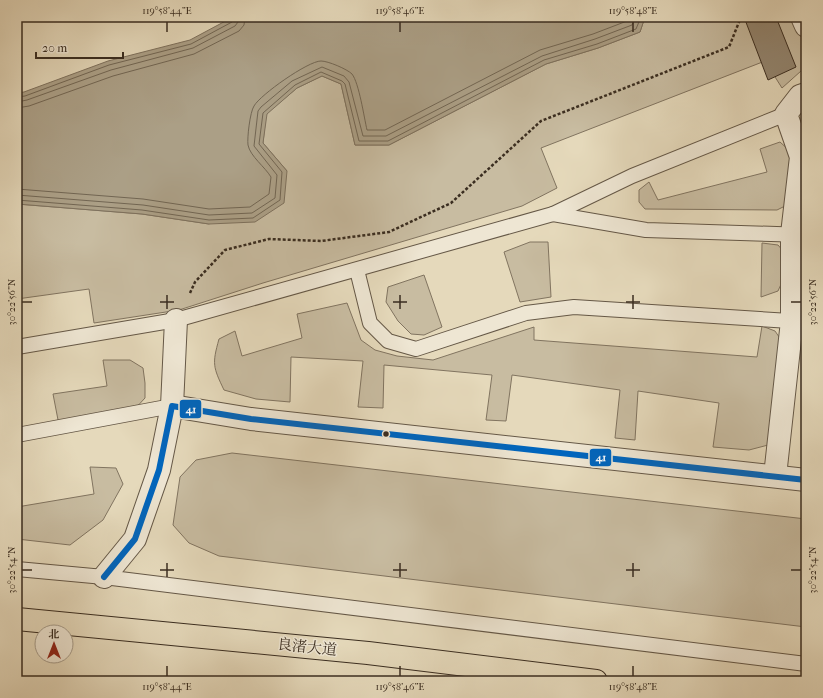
<svg xmlns="http://www.w3.org/2000/svg" width="823" height="698" font-family="'IM FELL French Canon','Noto Serif SC',serif">
<style>
.green{fill:#c8bca1;stroke:#817460}
.water{fill:#ab9f86;stroke:#7e715d}
.lines{fill:none;stroke-linecap:round;stroke-linejoin:round}
.shore{stroke:#726653;stroke-width:1}
.building{fill:#938671;stroke:#3a2d20}
.lane-casing{stroke:#655847;stroke-width:16}
.street-casing{stroke:#655847;stroke-width:24}
.highway-casing{stroke:#3a2d20;stroke-width:24}
.path{stroke:#3a2d20;stroke-width:2.5;stroke-dasharray:3 2;stroke-linecap:butt}
.lane{stroke:#eee6d3;stroke-width:14}
.street{stroke:#eee6d3;stroke-width:22}
.highway{stroke:#e5d9bb;stroke-width:22}
.bus-1-casing{stroke:#eee6d3;stroke-width:9}
.bus-1{stroke:#0065bd;stroke-width:6}
.ticks{fill:none;stroke:#3a2d20;stroke-width:1.5}
.bus-dot{fill:#3a2d20;stroke:#eee6d3;stroke-width:1.5}
.labels{text-anchor:middle;stroke-width:3;stroke-linejoin:round;paint-order:stroke}
.street-label{font-size:15px;fill:#3a2d20;stroke:#eee6d3}
.line-badge{stroke:#eee6d3;stroke-width:1.5}
.badge-label{font-size:11px;text-anchor:middle;font-weight:bold;fill:#fff}
.neatline{fill:none;stroke:#3a2d20;stroke-width:1.5}
.ticks-label{font-size:10px;text-anchor:middle;fill:#3a2d20}
</style>
<rect width="100%" height="100%" fill="#e5d9bb"/>
<filter id="stains"><feTurbulence type="fractalNoise" baseFrequency=".005" numOctaves="4"/><feColorMatrix values="0 0 0 0 .2 0 0 0 0 .09 0 0 0 0 .02 0 0 0 .5 -.17"/></filter>
<radialGradient id="worn" r=".72"><stop offset=".6" stop-color="#630" stop-opacity="0"/><stop offset="1" stop-color="#630" stop-opacity=".3"/></radialGradient>
<g class="green">
<path d="M 645,17 L 806,17 L 806,69 L 801,71 L 782,88 L 765,61 L 541,148 L 557,188 L 522,206 L 263,283 L 179,310 L 94,323 L 89,289 L 17,299 L 17,204 L 142,214 L 209,224 L 287,171 L 263,143 L 266,114 L 297,88 L 322,76 L 341,84 L 355,145 L 389,145 L 546,64 L 598,48 L 640,32 Z"/>
<path d="M 780,142 L 790,151 L 787,205 L 777,210 L 645,209 L 639,202 L 639,190 L 649,182 L 658,200 L 767,172 L 760,149 Z"/>
<path d="M 530,242 L 548,242 L 551,297 L 520,302 L 504,252 Z"/>
<path d="M 762,243 L 778,245 L 784,252 L 782,282 L 778,291 L 761,297 Z"/>
<path d="M 424,275 L 442,327 L 424,335 L 411,334 L 398,321 L 386,302 L 388,287 Z"/>
<path d="M 347,303 L 361,340 L 375,350 L 397,356 L 433,360 L 534,327 L 534,340 L 757,357 L 762,326 L 775,331 L 786,347 L 772,444 L 749,450 L 713,447 L 719,403 L 638,391 L 635,440 L 615,438 L 620,390 L 512,375 L 506,421 L 486,420 L 492,375 L 384,365 L 383,408 L 358,407 L 363,361 L 291,357 L 290,402 L 256,399 L 224,390 C 213,367 212,364 219,339 L 235,331 L 242,356 L 302,338 L 297,314 Z"/>
<path d="M 103,360 L 130,360 L 143,368 L 145,383 L 145,398 L 132,412 L 59,425 L 53,394 L 107,386 Z"/>
<path d="M 232,453 L 806,519 L 806,627 L 219,556 L 189,543 L 173,525 L 180,477 L 196,460 Z"/>
<path d="M 90,467 L 116,468 L 123,484 L 103,520 L 70,545 L 17,539 L 17,507 L 94,494 Z"/>
</g>
<path class="water" d="M 233,17 L 645,17 L 640,32 L 598,48 L 546,64 L 389,145 L 355,145 L 341,84 L 322,76 L 297,88 L 267,114 L 263,143 L 287,171 L 284,203 L 255,222 L 209,224 L 142,214 L 17,204 L 17,93 L 24,92 L 108,61 L 190,40 Z"/>
<g class="lines">
<g class="shore">
<path d="M 17,97 L 25,96 L 109,65 L 191,44 L 232,22 L 234,17"/>
<path d="M 17,102 L 27,100 L 111,70 L 193,48 L 235,26 L 238,22 L 239,17"/>
<path d="M 17,108 L 29,106 L 113,76 L 194,54 L 239,31 L 244,25 L 245,17"/>
<path d="M 17,189 L 143,199 L 209,209 L 250,207 L 269,194 L 271,177 C 265,167 250,156 248,145 C 247,138 250,112 254,106 C 260,95 308,61 321,61 C 328,61 347,69 352,74 C 359,83 364,117 367,130 L 385,130 L 540,50 L 593,34 L 627,21 L 629,17"/>
<path d="M 17,195 L 143,205 L 209,215 L 252,213 L 275,198 L 277,175 L 254,146 L 258,111 L 261,107 L 292,81 L 322,67 L 344,76 L 349,82 L 363,136 L 386,136 L 542,56 L 595,39 L 632,25 L 636,17"/>
<path d="M 17,200 L 142,210 L 209,220 L 253,218 L 280,200 L 282,172 L 259,144 L 263,113 L 295,85 L 321,72 L 342,81 L 345,84 L 359,141 L 388,141 L 544,60 L 597,44 L 636,29 L 641,17"/>
</g>
</g>
<path class="building" d="M 744,17 L 776,17 L 796,67 L 768,80 Z"/>
<g class="lines">
<defs>
<g id="lane">
<path d="M 553,214 L 646,230 L 806,235"/>
<path d="M 357,270 L 370,323 L 388,341 L 416,349 L 526,313 L 574,307 L 806,322"/>
<path d="M 17,347 L 176,320 L 553,214 L 632,176 L 786,114"/>
<path d="M 17,435 L 172,406"/>
<path d="M 17,569 L 104,577 L 806,664"/>
</g>
<g id="street">
<path d="M 802,17 L 806,26"/>
<path d="M 172,406 L 176,320"/>
<path d="M 775,476 L 792,321 L 792,234 L 801,157 L 786,114 L 800,96 L 806,94"/>
<path d="M 104,577 L 135,539 L 159,470 L 172,406 L 251,419 L 806,480"/>
</g>
<path id="highway" d="M 17,619 L 368,653 L 596,681"/>
</defs>
<use href="#lane" class="lane-casing"/>
<use href="#street" class="street-casing"/>
<use href="#highway" class="highway-casing"/>
<path class="path" d="M 190,293 L 195,282 L 225,250 L 269,239 L 321,241 L 389,232 L 451,203 L 541,121 L 729,47 L 741,17"/>
<use href="#lane" class="lane"/>
<use href="#street" class="street"/>
<use href="#highway" class="highway"/>
<defs>
<path id="bus-1" d="M 104,577 L 135,539 L 159,470 L 172,406 L 251,419 L 806,480"/>
</defs>
<use href="#bus-1" class="bus-1-casing"/>
<use href="#bus-1" class="bus-1"/>
</g>
<path class="ticks" d="M 167,22 L 167,32M 400,22 L 400,32M 633,22 L 633,32M 167,295 L 167,309M 400,295 L 400,309M 633,295 L 633,309M 22,302 L 32,302M 160,302 L 174,302M 393,302 L 407,302M 626,302 L 640,302M 791,302 L 801,302M 167,563 L 167,577M 400,563 L 400,577M 633,563 L 633,577M 22,570 L 32,570M 160,570 L 174,570M 393,570 L 407,570M 626,570 L 640,570M 791,570 L 801,570M 167,666 L 167,676M 400,666 L 400,676M 633,666 L 633,676"/>
<circle class="bus-dot" cx="386" cy="434" r="3.5"/>
<g class="labels">
<g class="street-label">
<text transform="translate(307 647) rotate(6)" y="5">良渚大道</text>
</g>
</g>
<g class="line-badge">
<rect x="179" y="399" width="23" height="20" rx="4" fill="#0065bd"/>
<rect x="589" y="448" width="23" height="19" rx="4" fill="#0065bd"/>
</g>
<g class="badge-label">
<text x="191" y="413">41</text>
<text x="601" y="461">41</text>
</g>
<rect width="823" height="698" fill="none" stroke="#e5d9bb" stroke-width="44"/>
<g transform="translate(54 644)"><circle r="19" fill="#eee6d3" stroke="#a69c8b"/>
<path d="M0-3L7 15L0 10L-7 15Z" fill="#8f2418"/>
<text y="-6" font-size="11" font-weight="bold" text-anchor="middle" fill="#3a2d20">北</text>
</g>
<path d="M36 52v6h87v-6" fill="none" stroke="#3a2d20" stroke-width="2"/>
<text x="42" y="52" font-size="12" fill="#3a2d20" stroke="#eee6d3" stroke-width="3" paint-order="stroke">20 m</text>
<rect x="22" y="22" width="779" height="654" class="neatline"/>
<g class="ticks-label">
<text x="167" y="14">119°58'44"E</text>
<text x="400" y="14">119°58'46"E</text>
<text x="633" y="14">119°58'48"E</text>
<text transform="translate(11 302) rotate(-90)" y="4">30°22'56"N</text>
<text transform="translate(812 302) rotate(-90)" y="4">30°22'56"N</text>
<text transform="translate(11 570) rotate(-90)" y="4">30°22'54"N</text>
<text transform="translate(812 570) rotate(-90)" y="4">30°22'54"N</text>
<text x="167" y="690">119°58'44"E</text>
<text x="400" y="690">119°58'46"E</text>
<text x="633" y="690">119°58'48"E</text>
</g>
<rect width="100%" height="100%" filter="url(#stains)"/>
<rect width="100%" height="100%" fill="url(#worn)"/>
</svg>
